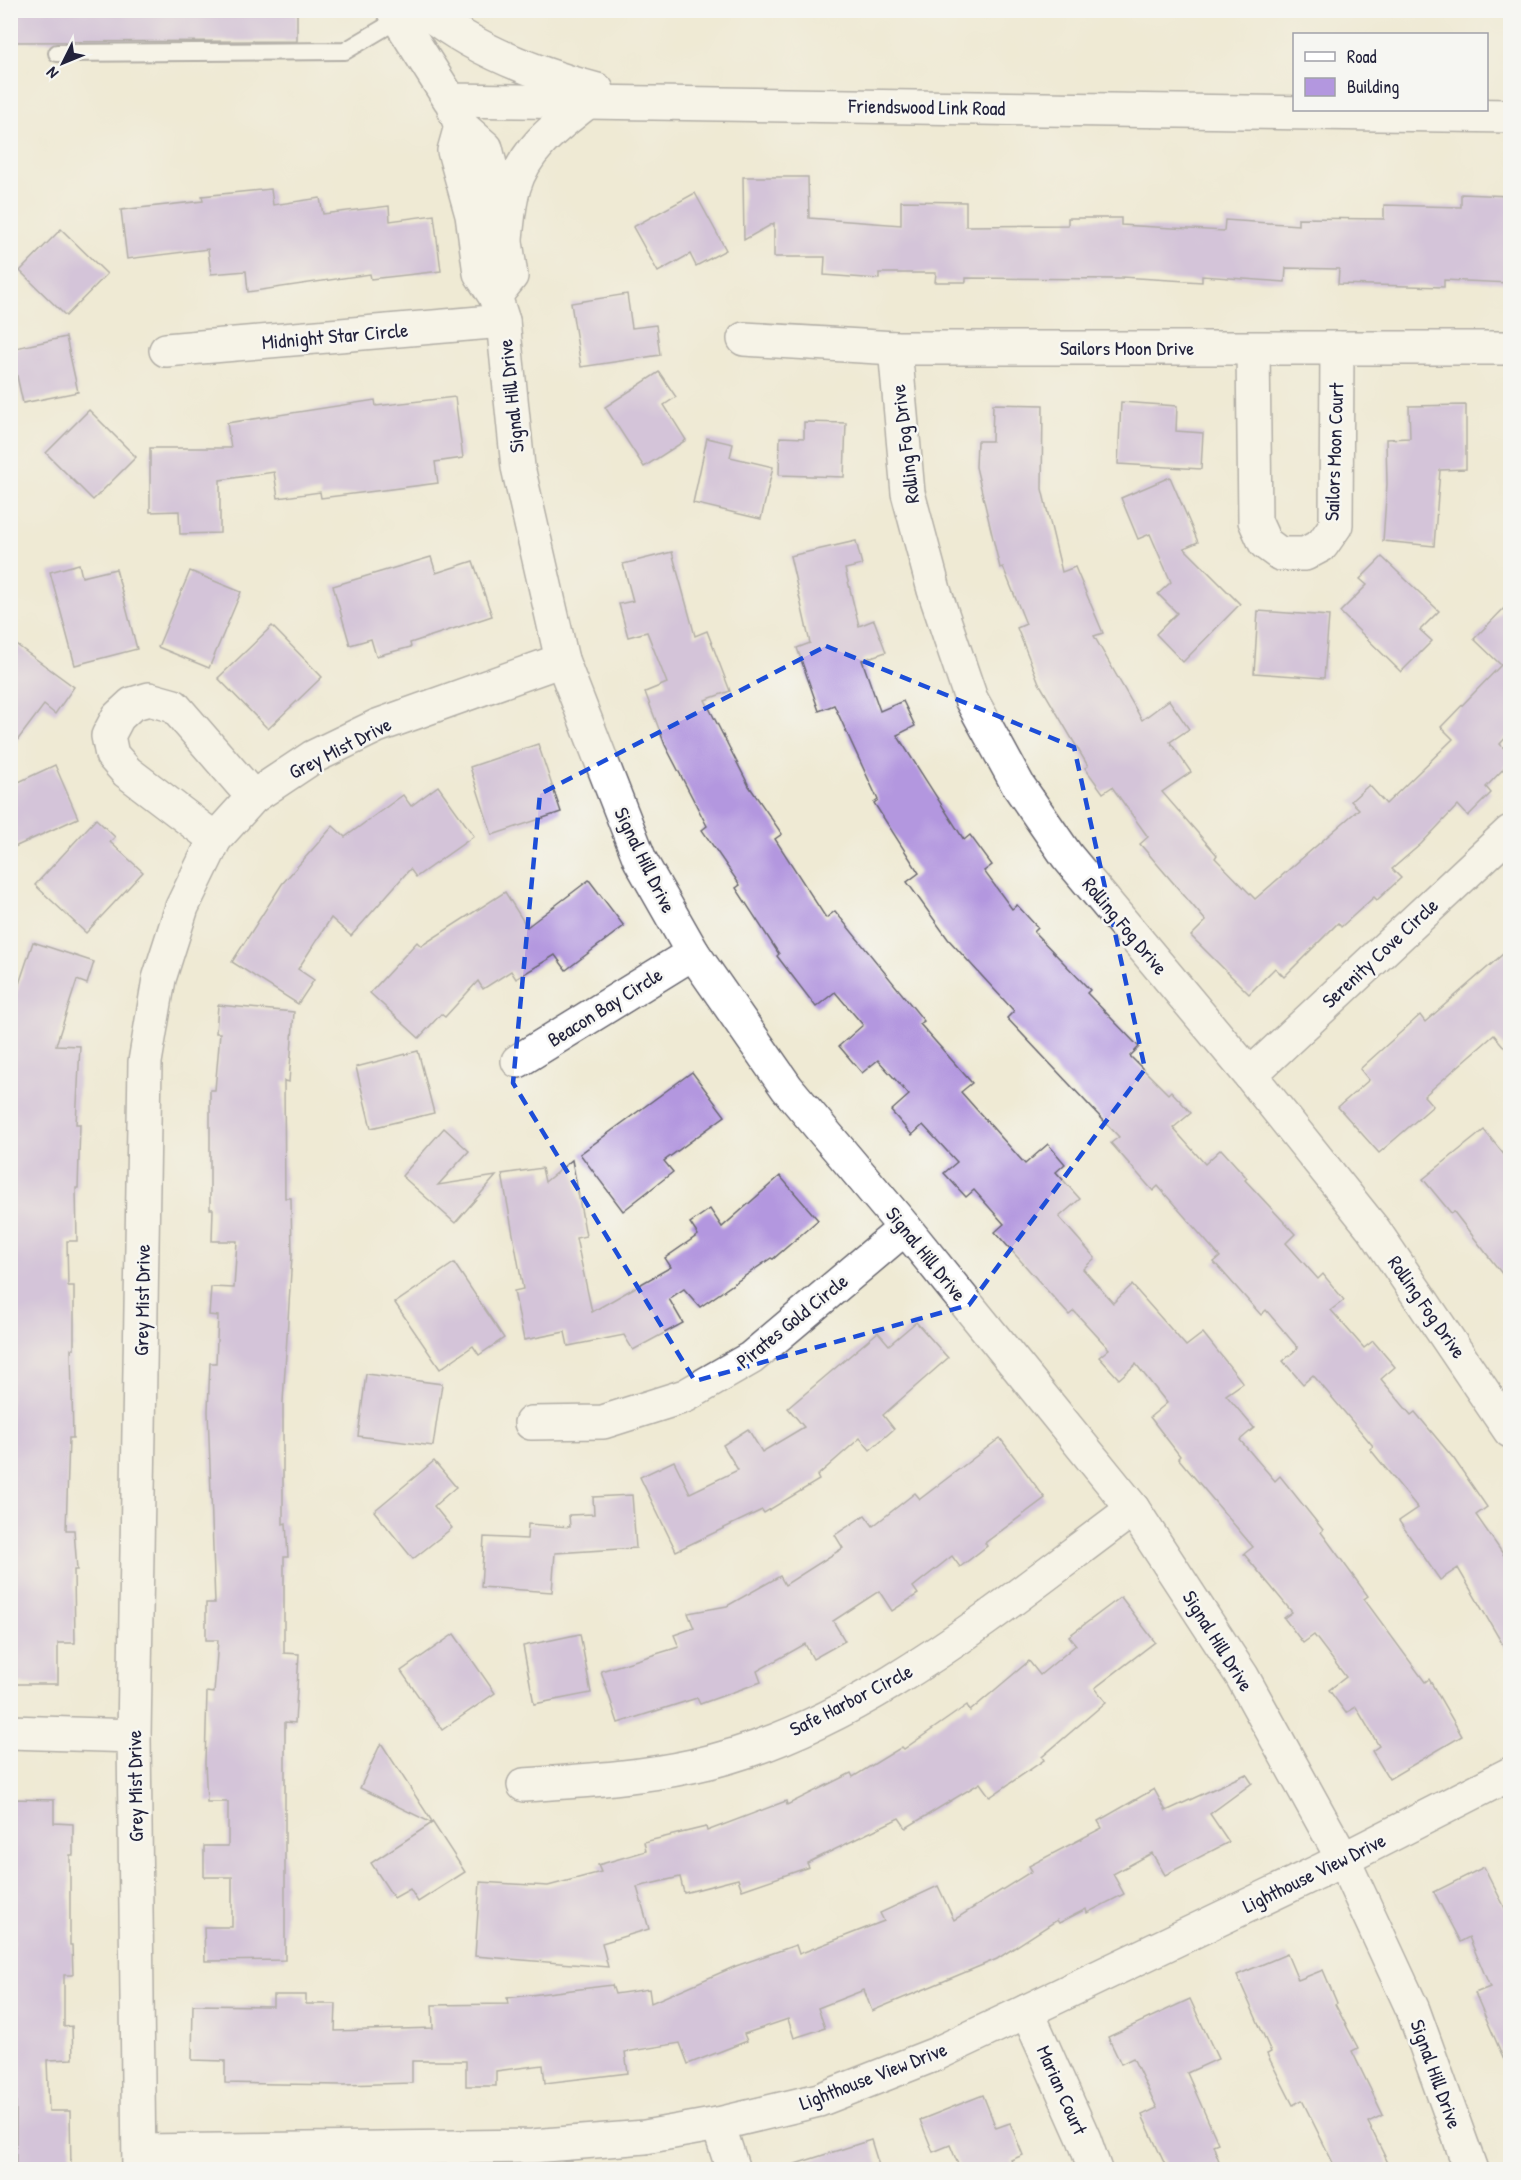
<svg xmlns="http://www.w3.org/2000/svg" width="1521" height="2180" font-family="'Patrick Hand',sans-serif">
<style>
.building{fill:#b397df}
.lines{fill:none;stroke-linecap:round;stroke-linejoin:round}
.lane-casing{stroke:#6a6871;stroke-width:20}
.street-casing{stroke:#6a6871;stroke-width:36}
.secondary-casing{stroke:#6a6871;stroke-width:36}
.lane{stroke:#fff;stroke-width:16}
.street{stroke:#fff;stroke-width:33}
.secondary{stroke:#fff;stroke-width:33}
.marked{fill:none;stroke:#1d4ed8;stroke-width:4.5;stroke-dasharray:12 8;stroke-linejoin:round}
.labels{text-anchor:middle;stroke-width:5;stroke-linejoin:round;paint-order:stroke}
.street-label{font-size:20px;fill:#22223b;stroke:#f6f6f2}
</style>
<rect width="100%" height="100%" fill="#f6f6f2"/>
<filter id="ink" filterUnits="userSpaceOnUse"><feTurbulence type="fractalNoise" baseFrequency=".0167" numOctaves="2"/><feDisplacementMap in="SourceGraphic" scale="12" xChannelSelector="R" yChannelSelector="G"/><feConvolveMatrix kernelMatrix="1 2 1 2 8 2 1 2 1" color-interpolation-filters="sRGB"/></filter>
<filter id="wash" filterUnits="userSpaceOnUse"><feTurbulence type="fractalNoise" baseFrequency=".008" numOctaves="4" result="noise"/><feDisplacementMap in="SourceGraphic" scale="24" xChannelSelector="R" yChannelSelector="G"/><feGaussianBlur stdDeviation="1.35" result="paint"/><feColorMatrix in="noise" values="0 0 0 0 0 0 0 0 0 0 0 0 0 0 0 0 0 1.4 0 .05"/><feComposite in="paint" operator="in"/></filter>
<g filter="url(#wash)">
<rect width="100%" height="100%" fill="#efead4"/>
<g id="blocks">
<g class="building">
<path d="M 10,10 L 297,10 L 297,41 L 10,42 Z"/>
<path d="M 743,177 L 808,177 L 809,218 L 901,225 L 901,201 L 966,202 L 966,226 L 1068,225 L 1068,218 L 1121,218 L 1121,225 L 1224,231 L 1225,220 L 1298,225 L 1298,218 L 1384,219 L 1384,205 L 1461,207 L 1461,194 L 1510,196 L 1510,283 L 1444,280 L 1444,287 L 1338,284 L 1339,269 L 1286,268 L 1285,282 L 1202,276 L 1202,282 L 1122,277 L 1122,279 L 966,278 L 966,282 L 935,282 L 936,273 L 879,273 L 879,279 L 824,275 L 825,257 L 774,257 L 774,223 L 744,240 Z"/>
<path d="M 271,189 L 273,205 L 320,198 L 323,214 L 389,206 L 390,221 L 434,215 L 441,271 L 371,279 L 370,274 L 248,292 L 246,271 L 211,274 L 208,249 L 127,259 L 121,210 L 203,201 L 202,196 Z"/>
<path d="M 695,193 L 726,250 L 696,266 L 690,254 L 658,272 L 633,227 Z"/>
<path d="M 61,229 L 107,274 L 66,316 L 20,271 Z"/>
<path d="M 627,294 L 632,328 L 656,325 L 660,355 L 581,367 L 571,303 Z"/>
<path d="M 66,337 L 78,392 L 23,403 L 11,349 Z"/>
<path d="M 659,372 L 676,397 L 664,405 L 686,440 L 644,467 L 605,407 Z"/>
<path d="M 455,397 L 463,458 L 435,462 L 438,483 L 321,498 L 320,492 L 278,498 L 274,472 L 220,480 L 220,533 L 180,534 L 179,511 L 150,512 L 150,448 L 231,448 L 227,423 L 375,400 L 376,406 Z"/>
<path d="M 1121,402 L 1177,406 L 1176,431 L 1203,433 L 1201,469 L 1118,464 Z"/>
<path d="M 993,404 L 1043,405 L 1042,489 L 1062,572 L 1075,567 L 1103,633 L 1094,636 L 1142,720 L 1169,700 L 1189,729 L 1170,742 L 1191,772 L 1162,792 L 1217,855 L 1215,858 L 1255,899 L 1359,809 L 1351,801 L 1369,785 L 1386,804 L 1453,739 L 1441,727 L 1501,665 L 1474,639 L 1510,602 L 1510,733 L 1500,744 L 1510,755 L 1510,762 L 1486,787 L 1491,793 L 1468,816 L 1458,805 L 1421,844 L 1392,869 L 1401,878 L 1377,900 L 1374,897 L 1341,927 L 1338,923 L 1284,977 L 1275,968 L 1249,994 L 1191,936 L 1206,921 L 1140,844 L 1148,837 L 1112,787 L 1103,793 L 1085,768 L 1088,766 L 1039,683 L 1017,628 L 1026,624 L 1003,567 L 1000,568 L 976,467 L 977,441 L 992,441 Z"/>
<path d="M 1466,405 L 1466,469 L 1440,470 L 1434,546 L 1383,541 L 1387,484 L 1386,439 L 1410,438 L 1409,406 Z"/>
<path d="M 89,410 L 136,457 L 93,500 L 46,453 Z"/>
<path d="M 804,422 L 846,423 L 844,477 L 779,475 L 780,437 L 804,438 Z"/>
<path d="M 707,438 L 733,444 L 730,457 L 773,467 L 761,519 L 693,503 Z"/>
<path d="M 1170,477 L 1198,542 L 1184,548 L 1240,604 L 1183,662 L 1156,634 L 1177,613 L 1158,594 L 1171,582 L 1150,534 L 1138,539 L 1121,498 Z"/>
<path d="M 856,541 L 862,565 L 845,569 L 859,626 L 874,620 L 886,652 L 862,660 L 880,711 L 903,701 L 915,726 L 897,735 L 964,840 L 970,835 L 992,865 L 984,871 L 1012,909 L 1017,905 L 1038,928 L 1034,932 L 1090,990 L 1087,993 L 1139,1047 L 1130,1056 L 1168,1094 L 1171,1091 L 1191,1113 L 1173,1128 L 1205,1164 L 1221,1149 L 1247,1178 L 1245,1180 L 1295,1234 L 1286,1243 L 1318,1279 L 1323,1274 L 1344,1300 L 1331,1310 L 1364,1348 L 1373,1341 L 1395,1367 L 1381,1379 L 1411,1415 L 1415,1412 L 1454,1459 L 1487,1507 L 1476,1515 L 1510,1564 L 1510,1657 L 1458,1568 L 1440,1580 L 1399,1521 L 1418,1508 L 1370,1449 L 1373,1446 L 1313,1375 L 1303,1384 L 1283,1361 L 1298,1348 L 1266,1310 L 1261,1315 L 1214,1262 L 1220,1257 L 1158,1186 L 1153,1191 L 1111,1143 L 1119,1137 L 1007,1018 L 1014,1011 L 948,939 L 907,882 L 919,873 L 874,803 L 878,800 L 834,705 L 819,711 L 797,648 L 810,643 L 790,556 Z"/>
<path d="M 672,552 L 695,636 L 707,631 L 730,691 L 705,700 L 749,786 L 782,834 L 775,839 L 826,918 L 835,911 L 924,1021 L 920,1024 L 972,1083 L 961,1092 L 1025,1164 L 1048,1144 L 1065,1164 L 1056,1172 L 1080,1199 L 1059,1217 L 1095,1258 L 1083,1269 L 1113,1303 L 1132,1285 L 1186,1346 L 1203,1333 L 1243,1383 L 1226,1395 L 1254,1428 L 1240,1440 L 1275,1481 L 1280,1476 L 1323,1530 L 1321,1532 L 1368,1596 L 1364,1599 L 1425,1682 L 1429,1679 L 1462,1736 L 1389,1779 L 1372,1751 L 1379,1746 L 1356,1707 L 1346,1713 L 1329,1690 L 1346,1677 L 1314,1635 L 1303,1643 L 1284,1618 L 1292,1612 L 1244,1554 L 1253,1547 L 1178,1458 L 1180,1456 L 1150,1417 L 1167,1403 L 1136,1364 L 1119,1379 L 1099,1357 L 1109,1349 L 1074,1311 L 1069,1315 L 995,1232 L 1004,1224 L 974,1190 L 966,1197 L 944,1173 L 957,1162 L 923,1125 L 912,1135 L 891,1111 L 909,1095 L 878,1060 L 862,1073 L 839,1046 L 863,1025 L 835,992 L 816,1007 L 777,956 L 779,954 L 736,888 L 740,885 L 702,830 L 707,826 L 665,745 L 645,692 L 667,683 L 647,632 L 628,637 L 619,604 L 633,601 L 623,564 Z"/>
<path d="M 431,557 L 436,573 L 473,561 L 492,616 L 410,643 L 411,647 L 376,656 L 371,639 L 350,645 L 333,586 Z"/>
<path d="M 1382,557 L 1439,611 L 1420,630 L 1432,641 L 1401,672 L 1340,612 L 1367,585 L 1360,579 Z"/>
<path d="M 79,564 L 82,577 L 116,569 L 137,649 L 75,665 L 50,572 Z"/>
<path d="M 190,571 L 241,592 L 209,668 L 158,647 Z"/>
<path d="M 1258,611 L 1329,616 L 1324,678 L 1254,673 Z"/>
<path d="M 272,626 L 322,677 L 268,729 L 218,678 Z"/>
<path d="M 10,640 L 74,687 L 55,714 L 44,705 L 10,750 Z"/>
<path d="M 538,744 L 561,812 L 492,835 L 470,767 Z"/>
<path d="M 55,765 L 78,818 L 10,849 L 10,786 Z"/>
<path d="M 438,786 L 474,836 L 416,877 L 410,869 L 351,936 L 331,918 L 298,969 L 314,980 L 298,1004 L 232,962 L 282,884 L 333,826 L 345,837 L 403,795 L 411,806 Z"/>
<path d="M 96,819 L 115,837 L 110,842 L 143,872 L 86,933 L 35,885 Z"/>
<path d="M 589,880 L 624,926 L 566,970 L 555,955 L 516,979 L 511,971 L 483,989 L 478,981 L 445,1017 L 441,1014 L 419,1038 L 370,993 L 417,942 L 421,946 L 505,892 L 527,927 Z"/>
<path d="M 33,942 L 94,962 L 87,984 L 77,980 L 56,1045 L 80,1046 L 76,1124 L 80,1124 L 78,1188 L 76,1188 L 77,1241 L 67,1241 L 68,1286 L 74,1286 L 74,1349 L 71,1349 L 73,1438 L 69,1438 L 66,1530 L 74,1530 L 77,1570 L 74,1570 L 75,1643 L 58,1643 L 58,1684 L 10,1684 L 10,1011 Z"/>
<path d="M 1510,948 L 1510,1054 L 1494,1035 L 1424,1096 L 1433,1106 L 1379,1153 L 1338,1107 L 1369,1080 L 1360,1069 L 1420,1015 L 1425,1022 Z"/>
<path d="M 218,1005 L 294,1012 L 289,1082 L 284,1081 L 285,1198 L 291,1198 L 292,1255 L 283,1402 L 283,1524 L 286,1523 L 288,1557 L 284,1557 L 284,1653 L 299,1654 L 295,1723 L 285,1722 L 285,1960 L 205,1961 L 204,1927 L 232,1927 L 232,1877 L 204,1877 L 204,1846 L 228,1846 L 228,1802 L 207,1802 L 205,1763 L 207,1692 L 214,1693 L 218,1640 L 206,1640 L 206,1603 L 215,1603 L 208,1411 L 210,1363 L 216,1363 L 218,1316 L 209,1315 L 211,1287 L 234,1288 L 237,1241 L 212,1241 L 213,1209 L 210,1209 L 210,1090 L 215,1090 L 220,1033 L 216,1033 Z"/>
<path d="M 418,1051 L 434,1113 L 371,1128 L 356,1067 Z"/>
<path d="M 692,1072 L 725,1116 L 664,1161 L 673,1172 L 623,1211 L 580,1154 Z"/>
<path d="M 444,1128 L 469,1151 L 438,1185 L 496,1176 L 455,1223 L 402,1176 Z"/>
<path d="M 1484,1130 L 1510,1162 L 1510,1284 L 1454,1212 L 1451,1213 L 1423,1179 Z"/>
<path d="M 572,1160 L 586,1236 L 576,1238 L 592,1312 L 671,1267 L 665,1258 L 698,1235 L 690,1223 L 710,1209 L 722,1227 L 780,1176 L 818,1220 L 773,1259 L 771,1258 L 700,1307 L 684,1289 L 669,1299 L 683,1323 L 633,1350 L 624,1335 L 568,1346 L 565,1332 L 524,1340 L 514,1291 L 523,1289 L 502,1174 L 542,1168 L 545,1182 Z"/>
<path d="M 454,1263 L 504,1338 L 479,1355 L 473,1346 L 440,1369 L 395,1303 Z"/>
<path d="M 916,1322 L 948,1358 L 883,1415 L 894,1429 L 870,1450 L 860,1438 L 817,1476 L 819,1480 L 764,1513 L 762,1510 L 676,1551 L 640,1477 L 674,1461 L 690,1493 L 738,1470 L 723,1445 L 748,1429 L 762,1452 L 804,1427 L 788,1408 L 878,1332 L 889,1345 Z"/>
<path d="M 366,1374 L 442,1384 L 433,1446 L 358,1436 Z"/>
<path d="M 1000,1438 L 1045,1498 L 985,1543 L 987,1546 L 960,1567 L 952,1556 L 913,1587 L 918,1594 L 892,1611 L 879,1591 L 833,1621 L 845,1641 L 813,1659 L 805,1644 L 757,1671 L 761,1682 L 700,1704 L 697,1698 L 618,1723 L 601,1671 L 679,1647 L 674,1635 L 694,1628 L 688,1613 L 727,1606 L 780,1576 L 785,1585 L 843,1548 L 835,1535 L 865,1515 L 873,1526 L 915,1493 L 920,1499 Z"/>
<path d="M 434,1461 L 456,1487 L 434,1506 L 452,1528 L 413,1559 L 374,1511 Z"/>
<path d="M 632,1495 L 636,1548 L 555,1553 L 552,1592 L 481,1587 L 484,1537 L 527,1539 L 528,1524 L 570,1527 L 569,1515 L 594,1514 L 593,1497 Z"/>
<path d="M 1121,1597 L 1155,1642 L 1095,1688 L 1106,1702 L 1042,1757 L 1044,1760 L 990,1797 L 980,1783 L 906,1828 L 899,1818 L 807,1863 L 809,1867 L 742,1890 L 738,1879 L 684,1893 L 680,1877 L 637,1887 L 649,1929 L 602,1943 L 608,1967 L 475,1956 L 480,1882 L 548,1886 L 601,1872 L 598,1865 L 646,1851 L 644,1842 L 706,1827 L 707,1831 L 786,1801 L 787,1805 L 851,1773 L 853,1777 L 902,1747 L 904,1749 L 967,1705 L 970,1711 L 1029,1661 L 1040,1675 L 1076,1645 L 1069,1636 Z"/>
<path d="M 454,1634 L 495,1693 L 442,1730 L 401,1671 Z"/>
<path d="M 580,1634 L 591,1693 L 534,1704 L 523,1646 Z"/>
<path d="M 381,1743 L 465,1872 L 418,1902 L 410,1889 L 394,1898 L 371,1863 L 432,1823 L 360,1788 Z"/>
<path d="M 1246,1774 L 1252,1783 L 1210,1814 L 1229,1842 L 1165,1875 L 1152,1853 L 1113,1874 L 1124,1894 L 1087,1913 L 1086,1909 L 1059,1923 L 1057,1920 L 997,1959 L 872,2011 L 864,1990 L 818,2008 L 825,2028 L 794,2038 L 788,2019 L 744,2034 L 747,2041 L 688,2064 L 680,2043 L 625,2052 L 628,2073 L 545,2083 L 543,2065 L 496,2071 L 496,2086 L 466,2086 L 466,2061 L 412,2061 L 412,2083 L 342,2085 L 225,2083 L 225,2061 L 192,2060 L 193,2005 L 273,2006 L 273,1995 L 306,1995 L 306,2004 L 336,2004 L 335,2031 L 433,2028 L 432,2005 L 508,2004 L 507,1998 L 612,1985 L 615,1994 L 649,1989 L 651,2003 L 736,1966 L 796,1945 L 799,1954 L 884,1921 L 880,1913 L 938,1886 L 954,1920 L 1032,1871 L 1029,1866 L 1102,1828 L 1098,1821 L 1154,1789 L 1166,1811 Z"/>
<path d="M 10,1799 L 54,1800 L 54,1823 L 73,1824 L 73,1855 L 70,1855 L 70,1945 L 72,1945 L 73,1975 L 64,1975 L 64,2027 L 72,2026 L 73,2059 L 47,2060 L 49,2111 L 70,2111 L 71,2169 L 16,2169 L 16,2092 L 10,2092 L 10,1944 L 14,1944 Z"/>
<path d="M 1484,1867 L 1510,1918 L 1510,2073 L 1475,1993 L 1490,1987 L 1469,1937 L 1460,1942 L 1434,1892 Z"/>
<path d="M 1287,1954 L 1298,1980 L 1323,1970 L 1337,2003 L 1335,2004 L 1358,2048 L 1352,2051 L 1383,2115 L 1368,2122 L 1391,2169 L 1336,2169 L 1302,2100 L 1293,2105 L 1267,2054 L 1271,2052 L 1237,1975 Z"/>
<path d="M 1190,1999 L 1218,2059 L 1187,2073 L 1218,2143 L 1213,2145 L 1222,2169 L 1167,2169 L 1142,2115 L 1157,2108 L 1133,2058 L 1121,2064 L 1108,2037 Z"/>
<path d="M 983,2095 L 996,2128 L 1010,2123 L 1023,2155 L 1011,2160 L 1015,2169 L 960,2169 L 950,2145 L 933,2152 L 920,2120 Z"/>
<path d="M 871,2140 L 880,2169 L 796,2169 L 795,2164 Z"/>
</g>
</g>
</g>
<g filter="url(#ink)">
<use href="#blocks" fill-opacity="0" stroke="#6a6871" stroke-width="1.5"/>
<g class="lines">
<defs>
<path id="lane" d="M 57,53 L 345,51 L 399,19"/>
<g id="street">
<path d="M 454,109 L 461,126 L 486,148 L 502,214 L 511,276 L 495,296"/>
<path d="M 461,126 L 454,151 L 472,215 L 480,273 L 495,296 L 503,321 L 518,467 L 562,660 L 640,860 L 693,953 L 787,1088 L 905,1228 L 1133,1509 L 1242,1676 L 1343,1859 L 1413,2010 L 1471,2170"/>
<path d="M 744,339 L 895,348 L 1510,348"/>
<path d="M 895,348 L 908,493 L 934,590 L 971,699 L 1018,785 L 1067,856 L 1250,1075 L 1374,1230 L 1510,1431"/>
<path d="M 1253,349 L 1255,521 L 1265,543 L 1280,554 L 1305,554 L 1322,545 L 1336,525 L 1337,348"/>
<path d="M 166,350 L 503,321"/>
<path d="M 215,839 L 127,772 L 112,755 L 108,736 L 118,717 L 132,704 L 149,699 L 174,706 L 253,797"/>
<path d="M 518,1061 L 693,953"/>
<path d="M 1250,1075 L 1510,832"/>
<path d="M 531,1423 L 603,1422 L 685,1396 L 751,1358 L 905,1228"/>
<path d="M 10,1732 L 134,1736"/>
<path d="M 524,1785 C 580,1781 637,1778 692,1766 C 857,1731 1000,1607 1133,1509"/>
<path d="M 1027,2011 L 1084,2139 L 1095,2170"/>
<path d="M 718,2124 L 733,2170"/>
<path d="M 140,2151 L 532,2146 L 645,2137 L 718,2124 L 819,2100 L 936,2054 L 1027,2011 L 1320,1871 L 1510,1774"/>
<path d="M 139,2170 L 134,1736 L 145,1062 L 159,979 L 182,907 L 215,839 L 253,797 L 313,757 L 377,726 L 562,660"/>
</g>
<g id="secondary">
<path d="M 393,10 L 450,100 L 1510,116"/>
<path d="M 424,10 C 474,50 536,74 597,90"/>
<path d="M 506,238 C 508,221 509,203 514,187 C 525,149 557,126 586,103"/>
</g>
</defs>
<use href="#lane" class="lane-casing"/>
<use href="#street" class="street-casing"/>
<use href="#secondary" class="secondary-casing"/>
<use href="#lane" class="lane"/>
<use href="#street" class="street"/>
<use href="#secondary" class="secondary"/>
</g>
</g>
<path d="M0 0H1521V2180H0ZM 826,646 L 1074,747 L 1145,1069 L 969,1305 L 695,1381 L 513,1083 L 540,794 Z" fill="#efead4" fill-opacity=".55" fill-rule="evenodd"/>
<path class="marked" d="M 826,646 L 1074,747 L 1145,1069 L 969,1305 L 695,1381 L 513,1083 L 540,794 Z"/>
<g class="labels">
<g class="street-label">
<text transform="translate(927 107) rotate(1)" y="7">Friendswood Link Road</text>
<text transform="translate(335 336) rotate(-5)" y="7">Midnight Star Circle</text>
<text x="1127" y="355">Sailors Moon Drive</text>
<text transform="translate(511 396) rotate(-96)" y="7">Signal Hill Drive</text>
<text transform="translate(905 444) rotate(-97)" y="7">Rolling Fog Drive</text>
<text transform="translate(1334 452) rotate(-88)" y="7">Sailors Moon Court</text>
<text transform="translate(340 748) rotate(-27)" y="7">Grey Mist Drive</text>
<text transform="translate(645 860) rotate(64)" y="7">Signal Hill Drive</text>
<text transform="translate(1125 926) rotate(50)" y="7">Rolling Fog Drive</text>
<text transform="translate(1380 953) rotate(-43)" y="7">Serenity Cove Circle</text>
<text transform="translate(605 1007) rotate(-32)" y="7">Beacon Bay Circle</text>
<text transform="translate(926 1254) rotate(51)" y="7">Signal Hill Drive</text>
<text transform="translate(142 1300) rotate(-89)" y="7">Grey Mist Drive</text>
<text transform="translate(1427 1307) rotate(55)" y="7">Rolling Fog Drive</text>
<text transform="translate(792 1321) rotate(-39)" y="7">Pirates Gold Circle</text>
<text transform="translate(1218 1641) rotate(58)" y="7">Signal Hill Drive</text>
<text transform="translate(851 1700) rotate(-27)" y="7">Safe Harbor Circle</text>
<text transform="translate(135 1786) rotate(-91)" y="7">Grey Mist Drive</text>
<text transform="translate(1314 1873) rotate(-26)" y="7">Lighthouse View Drive</text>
<text transform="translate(1436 2074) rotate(70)" y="7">Signal Hill Drive</text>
<text transform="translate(873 2076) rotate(-21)" y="7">Lighthouse View Drive</text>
<text transform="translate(1062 2090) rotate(66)" y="7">Marian Court</text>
</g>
</g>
<rect width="1521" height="2180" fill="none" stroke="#f6f6f2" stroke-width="36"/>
<rect x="1293" y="33" width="195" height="78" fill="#f6f6f2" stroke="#a1a1a9" stroke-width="1.5"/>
<rect x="1305" y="52" width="30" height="9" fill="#ffffff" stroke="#a1a1a9" stroke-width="1.5"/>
<text x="1347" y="63" font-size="18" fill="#22223b">Road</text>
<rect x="1305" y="78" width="30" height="18" fill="#b397df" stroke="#a1a1a9" stroke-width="1.5"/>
<text x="1347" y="93" font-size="18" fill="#22223b">Building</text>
<g transform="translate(63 63) rotate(227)" stroke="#f6f6f2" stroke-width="4.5" paint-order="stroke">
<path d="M0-4.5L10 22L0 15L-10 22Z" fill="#22223b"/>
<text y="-9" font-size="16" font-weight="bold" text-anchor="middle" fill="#22223b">N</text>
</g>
</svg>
